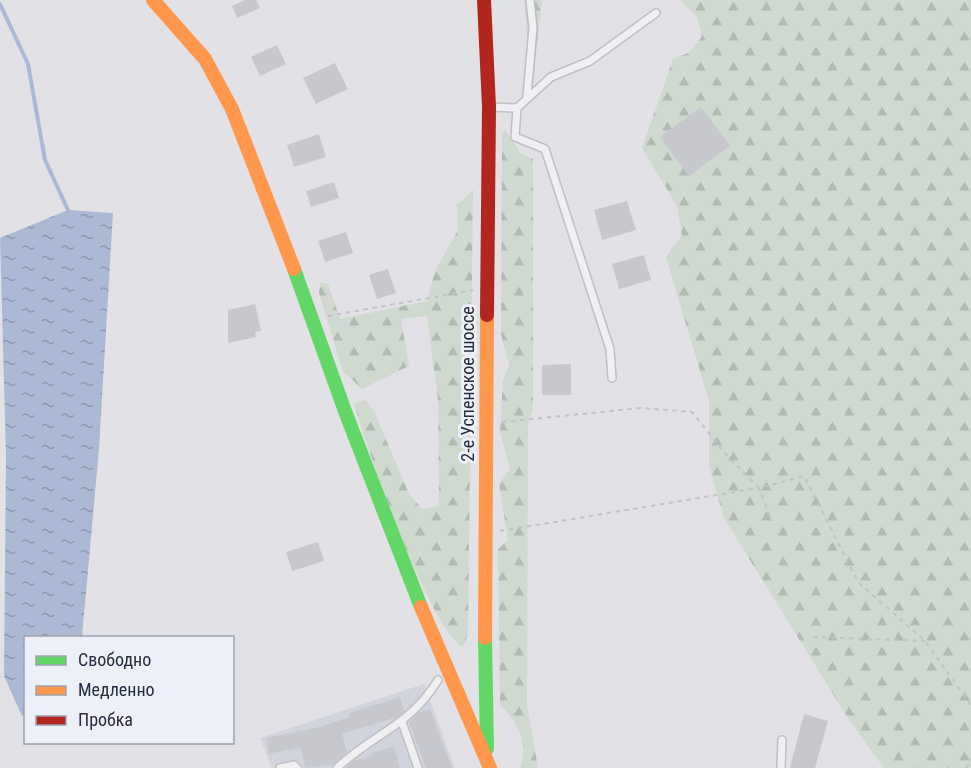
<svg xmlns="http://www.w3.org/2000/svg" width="971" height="768" font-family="'Roboto Condensed',sans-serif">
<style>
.built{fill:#d2d4dd}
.forest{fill:url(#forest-firs)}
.water{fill:url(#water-ripples)}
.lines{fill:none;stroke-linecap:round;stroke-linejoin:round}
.stream{stroke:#acb9d4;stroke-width:4}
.building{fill:#c7c8cd}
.lane-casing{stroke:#bfbfc4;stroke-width:10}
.path{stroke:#c2c2c8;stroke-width:2;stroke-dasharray:4.5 4.5;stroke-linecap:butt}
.lane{stroke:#f0f0f3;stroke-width:7}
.fast{stroke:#63d668;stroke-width:14}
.slow{stroke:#ff974d;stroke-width:14}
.jam{stroke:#b3261e;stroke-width:14}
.labels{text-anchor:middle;stroke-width:6;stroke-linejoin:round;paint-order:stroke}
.street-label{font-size:18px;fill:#262c41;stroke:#edf0f6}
</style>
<defs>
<pattern id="forest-firs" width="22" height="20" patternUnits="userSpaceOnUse" patternTransform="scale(1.5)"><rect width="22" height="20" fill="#cfd9d0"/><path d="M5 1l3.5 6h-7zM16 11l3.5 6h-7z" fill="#b2bab4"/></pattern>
<pattern id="water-ripples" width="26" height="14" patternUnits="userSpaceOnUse" patternTransform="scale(1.5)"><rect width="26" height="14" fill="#acb9d4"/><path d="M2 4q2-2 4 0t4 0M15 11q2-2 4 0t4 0" fill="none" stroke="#8c97ae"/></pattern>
</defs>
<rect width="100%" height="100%" fill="#e1e1e6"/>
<path class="built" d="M 424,684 L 455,768 L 272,768 L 260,738 Z"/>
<g class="forest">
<path d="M 524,0 L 542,0 L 532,89 Z"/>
<path d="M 680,0 L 971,0 L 971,768 L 884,768 L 851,723 L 724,518 L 709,466 L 709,401 L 666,257 L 682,235 L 677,206 L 642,148 L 673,59 L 690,52 L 702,36 L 697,17 Z"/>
<path d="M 505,130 L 521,154 L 533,159 L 533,409 L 528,424 L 527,706 L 538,768 L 520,768 C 529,743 518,722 500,705 L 498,549 L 508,540 L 499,484 L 510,469 L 500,432 L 503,380 L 509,366 L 501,334 L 502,134 Z"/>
<path d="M 473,190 L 468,634 L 463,647 C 431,632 365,444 354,403 L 365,400 L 374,411 L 409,494 L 422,509 L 439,506 L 438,400 L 427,316 L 401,319 L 409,366 L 362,389 L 343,371 L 319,293 L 320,283 L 328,284 L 340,319 L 427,301 L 435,271 L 458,230 L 457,205 Z"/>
</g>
<path class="water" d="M 68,210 L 113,213 L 99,449 L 82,637 L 26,638 L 26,715 L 22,716 L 4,676 L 6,456 L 0,238 Z"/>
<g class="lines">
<path class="stream" d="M 0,4 L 28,64 L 45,160 L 68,210"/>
</g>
<g class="building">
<path d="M 245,0 L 256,0 L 260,8 L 237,18 L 232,6 Z"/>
<path d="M 277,45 L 286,64 L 260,76 L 251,57 Z"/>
<path d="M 335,63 L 348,89 L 316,104 L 303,78 Z"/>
<path d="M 701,107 L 730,146 L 689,176 L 660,137 Z"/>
<path d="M 319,134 L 326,157 L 294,167 L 287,145 Z"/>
<path d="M 334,182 L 339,198 L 311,207 L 306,191 Z"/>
<path d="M 627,201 L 636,230 L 602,240 L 594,210 Z"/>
<path d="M 346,232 L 353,253 L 325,262 L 318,241 Z"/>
<path d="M 644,255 L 651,280 L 619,289 L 612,264 Z"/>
<path d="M 388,269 L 396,293 L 377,299 L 369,275 Z"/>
<path d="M 255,304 L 261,331 L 255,332 L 256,337 L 228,343 L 228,310 Z"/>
<path d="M 571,364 L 571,395 L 542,395 L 542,365 Z"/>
<path d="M 318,542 L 324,561 L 292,571 L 286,552 Z"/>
<path d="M 400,697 L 404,711 L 397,717 L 342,734 L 347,752 L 334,764 L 305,768 L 301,747 L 269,754 L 266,738 L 320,727 L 350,717 L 349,713 Z"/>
<path d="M 430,709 L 452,768 L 426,768 L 409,722 L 419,713 Z"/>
<path d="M 804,714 L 828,721 L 815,768 L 790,768 Z"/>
<path d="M 394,746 L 400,768 L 346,768 L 354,761 L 372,756 L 371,753 Z"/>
</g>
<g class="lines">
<defs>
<g id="lane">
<path d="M 527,96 L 533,28 L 530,0"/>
<path d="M 489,107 L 517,108 L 515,137 L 545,149 L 610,349 L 612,378"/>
<path d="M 517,108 L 551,77 L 590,61 L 656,13"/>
<path d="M 402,722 L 418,768"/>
<path d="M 280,768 L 294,765 L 297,768"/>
<path d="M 337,768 C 373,734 410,726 438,680"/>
<path d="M 781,768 L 782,740"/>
</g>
</defs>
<use href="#lane" class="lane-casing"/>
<g class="path">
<path d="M 328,316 L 473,290"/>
<path d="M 502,422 L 641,408 L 692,412 L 729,458 L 759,488 L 804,476 L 858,582 L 925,641 L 971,705"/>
<path d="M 500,531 L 759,488 L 772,521"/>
<path d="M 813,637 L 925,641"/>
<path d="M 966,768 L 971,760"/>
</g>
<use href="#lane" class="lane"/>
<g class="fast">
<path d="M 294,269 L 346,414 L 421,607"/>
<path d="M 485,638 L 487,749"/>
</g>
<g class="slow">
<path d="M 153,0 L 205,59 L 232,109 L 294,269"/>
<path d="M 421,607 L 490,768"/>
<path d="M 485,638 L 487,315"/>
</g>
<path class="jam" d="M 484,0 L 489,107 L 487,315"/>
</g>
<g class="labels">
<g class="street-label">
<text transform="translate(468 384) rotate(-90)" y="6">2-е Успенское шоссе</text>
</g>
</g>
<rect x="24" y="636" width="210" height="108" fill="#edf0f6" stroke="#9da2ae" stroke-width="1.5"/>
<rect x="36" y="656" width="30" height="9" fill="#63d668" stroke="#9da2ae" stroke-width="1.5"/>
<text x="78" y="666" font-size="18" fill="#262c41">Свободно</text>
<rect x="36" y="686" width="30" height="9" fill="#ff974d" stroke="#9da2ae" stroke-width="1.5"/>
<text x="78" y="696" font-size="18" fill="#262c41">Медленно</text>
<rect x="36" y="716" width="30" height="9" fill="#b3261e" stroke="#9da2ae" stroke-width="1.5"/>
<text x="78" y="726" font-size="18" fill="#262c41">Пробка</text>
</svg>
